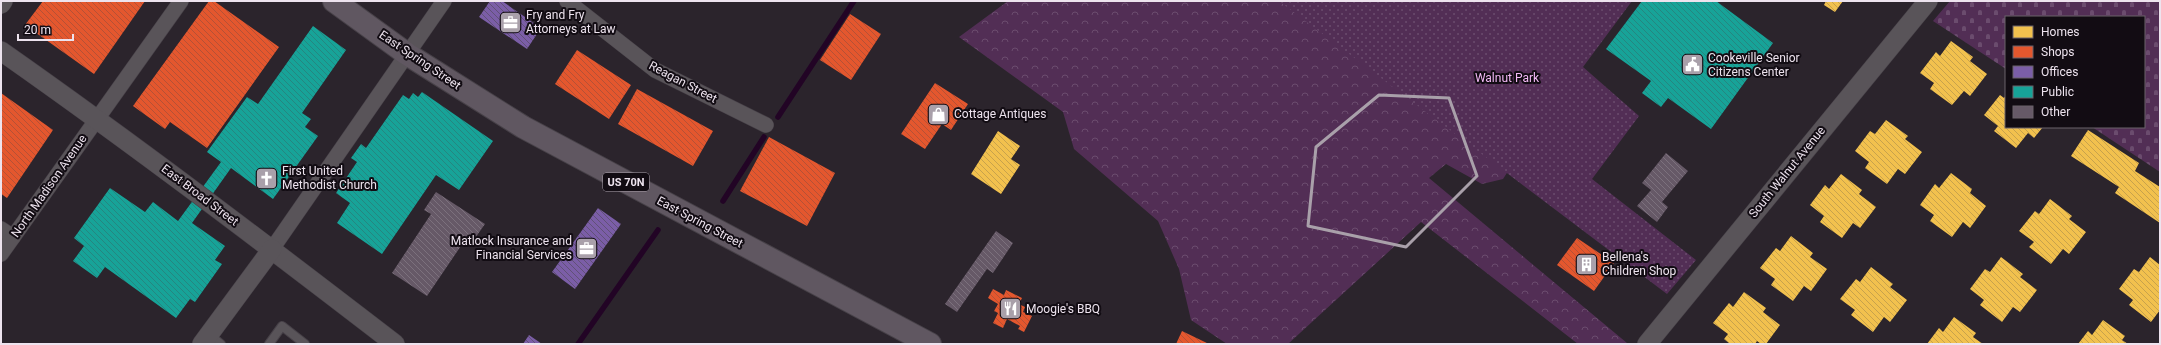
<svg xmlns="http://www.w3.org/2000/svg" width="2161" height="345" font-family="Roboto,sans-serif">
<style>
.forest{fill:url(#forest-crowns)}
.cemetery{fill:url(#cemetery-stones)}
.park{fill:url(#park-dots)}
.homes{fill:url(#homes-back-hatch)}
.shops{fill:url(#shops-back-hatch)}
.offices{fill:url(#offices-back-hatch)}
.public{fill:url(#public-back-hatch)}
.lines{fill:none;stroke-linecap:round;stroke-linejoin:round}
.stream{stroke:#220425;stroke-width:5.5}
.building{fill:url(#building-back-hatch)}
.service-casing{stroke:#474148;stroke-width:10}
.minor-casing{stroke:#474148;stroke-width:16}
.tertiary-casing{stroke:#474148;stroke-width:20}
.primary-casing{stroke:#474148;stroke-width:24}
.service{stroke:#595459;stroke-width:8}
.minor{stroke:#595459;stroke-width:15}
.tertiary{stroke:#595459;stroke-width:19}
.primary{stroke:#605761;stroke-width:22}
.marked{fill:none;stroke:#a9a0aa;stroke-width:3;stroke-linejoin:round}
.labels{text-anchor:middle;stroke-width:4;stroke-linejoin:round;paint-order:stroke}
.shield{fill:#120c13;stroke:#aba2ac;stroke-width:1}
.shield-label{font-size:11px;font-weight:bold;fill:#ede3ee}
.poi-label{font-size:12px;fill:#ede3ee;stroke:#120c13;text-anchor:start}
.street-label{font-size:12px;fill:#ede3ee;stroke:#120c13}
.park-label{font-size:12px;fill:#f3b9f6;stroke:#120c13}
</style>
<defs>
<pattern id="forest-crowns" width="20" height="18" patternUnits="userSpaceOnUse"><rect width="20" height="18" fill="#522e55"/><path d="M2 6a3 3 0 1 1 6 0M12 15a3 3 0 1 1 6 0" fill="none" stroke="#6b4c6e"/></pattern>
<pattern id="cemetery-stones" width="16" height="16" patternUnits="userSpaceOnUse"><rect width="16" height="16" fill="#522e55"/><path d="M2 7V4a2 2 0 0 1 4 0v3zM10 15v-3a2 2 0 0 1 4 0v3z" fill="#6b4c6e"/></pattern>
<pattern id="park-dots" width="8" height="8" patternUnits="userSpaceOnUse"><rect width="8" height="8" fill="#522e55"/><path d="M2 2h.1M6 6h.1" fill="none" stroke="#6b4c6e" stroke-width="1.8" stroke-linecap="round"/></pattern>
<pattern id="homes-back-hatch" width="6" height="6" patternUnits="userSpaceOnUse"><rect width="6" height="6" fill="#f2c14e"/><path d="M-1 5l2 2M0 0l6 6M5-1l2 2" fill="none" stroke="#c7a24c"/></pattern>
<pattern id="shops-back-hatch" width="6" height="6" patternUnits="userSpaceOnUse"><rect width="6" height="6" fill="#e4572e"/><path d="M-1 5l2 2M0 0l6 6M5-1l2 2" fill="none" stroke="#b55136"/></pattern>
<pattern id="offices-back-hatch" width="6" height="6" patternUnits="userSpaceOnUse"><rect width="6" height="6" fill="#7b5ea7"/><path d="M-1 5l2 2M0 0l6 6M5-1l2 2" fill="none" stroke="#615177"/></pattern>
<pattern id="public-back-hatch" width="6" height="6" patternUnits="userSpaceOnUse"><rect width="6" height="6" fill="#17a398"/><path d="M-1 5l2 2M0 0l6 6M5-1l2 2" fill="none" stroke="#258680"/></pattern>
<pattern id="building-back-hatch" width="6" height="6" patternUnits="userSpaceOnUse"><rect width="6" height="6" fill="#665967"/><path d="M-1 5l2 2M0 0l6 6M5-1l2 2" fill="none" stroke="#7c717d"/></pattern>
</defs>
<rect width="100%" height="100%" fill="#2b242c"/>
<path class="forest" d="M 1008,1 L 1463,1 L 1523,148 L 1503,179 L 1482,184 L 1446,164 L 1429,178 L 1627,343 L 1578,344 L 1421,222 L 1288,344 L 1227,344 L 1191,320 L 1179,269 L 1158,221 L 1074,149 L 1063,112 L 959,37 Z"/>
<path class="cemetery" d="M 1950,1 L 2160,1 L 2160,172 L 2092,127 L 2144,127 L 2144,17 L 2006,17 L 2006,69 L 1933,21 Z"/>
<path class="park" d="M 1279,1 L 1632,1 L 1583,67 L 1639,116 L 1592,179 L 1696,260 L 1667,294 Z"/>
<g class="homes">
<path d="M 1826,1 L 1843,1 L 1835,12 L 1824,5 Z"/>
<path d="M 1951,41 L 1973,57 L 1970,61 L 1987,74 L 1970,96 L 1964,91 L 1952,105 L 1930,89 L 1934,83 L 1920,73 L 1936,52 L 1940,56 Z"/>
<path d="M 2000,95 L 2004,98 L 2006,95 L 2006,127 L 2043,127 L 2034,138 L 2028,133 L 2016,148 L 1994,131 L 1998,126 L 1984,115 Z"/>
<path d="M 1886,120 L 1908,136 L 1905,139 L 1922,152 L 1905,174 L 1898,169 L 1887,184 L 1865,168 L 1869,162 L 1855,151 L 1870,131 L 1875,134 Z"/>
<path d="M 2088,130 L 2139,163 L 2135,171 L 2160,187 L 2160,223 L 2115,193 L 2119,187 L 2071,156 Z"/>
<path d="M 998,131 L 1020,146 L 1011,159 L 1020,165 L 1001,194 L 971,174 Z"/>
<path d="M 1951,173 L 1972,189 L 1970,193 L 1986,206 L 1970,228 L 1963,222 L 1952,237 L 1930,221 L 1934,215 L 1920,205 L 1935,184 L 1939,188 Z"/>
<path d="M 1841,174 L 1862,190 L 1859,194 L 1876,207 L 1860,228 L 1853,223 L 1842,238 L 1820,222 L 1824,216 L 1810,205 L 1825,185 L 1829,189 Z"/>
<path d="M 2050,199 L 2072,216 L 2069,219 L 2086,232 L 2069,254 L 2063,249 L 2051,264 L 2029,247 L 2034,242 L 2019,231 L 2035,211 L 2039,214 Z"/>
<path d="M 1791,236 L 1813,253 L 1810,257 L 1827,269 L 1811,291 L 1804,286 L 1793,301 L 1771,285 L 1775,279 L 1760,268 L 1776,248 L 1780,251 Z"/>
<path d="M 2001,257 L 2023,274 L 2020,277 L 2037,290 L 2020,312 L 2013,307 L 2002,322 L 1980,305 L 1984,300 L 1970,289 L 1985,269 L 1990,272 Z"/>
<path d="M 2150,257 L 2160,265 L 2160,310 L 2151,322 L 2129,305 L 2133,300 L 2119,289 L 2134,269 L 2139,272 Z"/>
<path d="M 1871,267 L 1893,284 L 1890,287 L 1907,300 L 1890,322 L 1884,317 L 1873,332 L 1851,315 L 1855,310 L 1840,299 L 1856,279 L 1860,282 Z"/>
<path d="M 1744,292 L 1766,308 L 1763,312 L 1780,325 L 1766,344 L 1761,344 L 1757,341 L 1755,344 L 1730,344 L 1724,339 L 1728,334 L 1713,323 L 1729,303 L 1733,307 Z"/>
<path d="M 1954,317 L 1976,333 L 1973,337 L 1983,344 L 1927,344 L 1939,328 L 1943,332 Z"/>
<path d="M 2103,320 L 2125,336 L 2122,340 L 2128,344 L 2078,344 L 2088,331 L 2092,335 Z"/>
</g>
<g class="shops">
<path d="M 43,1 L 145,1 L 94,74 L 25,25 Z"/>
<path d="M 209,1 L 214,1 L 279,47 L 207,148 L 170,122 L 165,129 L 133,106 Z"/>
<path d="M 850,14 L 881,34 L 851,80 L 820,60 Z"/>
<path d="M 577,50 L 631,85 L 609,119 L 555,84 Z"/>
<path d="M 935,83 L 968,104 L 951,130 L 942,124 L 925,149 L 901,134 Z"/>
<path d="M 637,89 L 713,131 L 693,166 L 618,124 Z"/>
<path d="M 1,93 L 53,130 L 7,198 L 1,194 Z"/>
<path d="M 769,137 L 835,173 L 807,226 L 740,191 Z"/>
<path d="M 1577,238 L 1614,263 L 1594,291 L 1557,265 Z"/>
<path d="M 993,289 L 1004,295 L 1006,290 L 1022,298 L 1019,304 L 1025,307 L 1023,312 L 1032,316 L 1024,332 L 1018,329 L 1020,326 L 1007,319 L 1003,328 L 993,323 L 998,313 L 994,311 L 998,304 L 988,298 Z"/>
<path d="M 1182,331 L 1209,344 L 1176,344 Z"/>
</g>
<g class="offices">
<path d="M 490,1 L 502,1 L 541,28 L 527,49 L 479,17 Z"/>
<path d="M 598,208 L 621,224 L 575,289 L 552,272 Z"/>
<path d="M 529,335 L 542,344 L 523,344 Z"/>
</g>
<g class="public">
<path d="M 1642,1 L 1716,1 L 1773,43 L 1711,129 L 1668,98 L 1661,107 L 1642,93 L 1651,81 L 1606,49 Z"/>
<path d="M 313,26 L 346,50 L 302,113 L 311,119 L 305,127 L 318,136 L 273,199 L 231,168 L 192,223 L 225,246 L 215,260 L 222,264 L 195,302 L 190,299 L 176,318 L 105,267 L 97,278 L 73,261 L 84,246 L 74,238 L 110,188 L 145,212 L 153,202 L 178,221 L 221,162 L 207,152 L 247,97 L 258,104 Z"/>
<path d="M 422,92 L 493,141 L 459,190 L 436,175 L 382,254 L 337,223 L 350,203 L 336,193 L 357,162 L 351,158 L 361,144 L 366,148 L 403,95 L 409,99 L 413,93 L 418,97 Z"/>
</g>
<g class="lines">
<g class="stream">
<path d="M 778,117 L 854,1"/>
<path d="M 723,201 L 764,137"/>
<path d="M 578,344 L 658,230"/>
</g>
</g>
<g class="building">
<path d="M 1666,153 L 1688,171 L 1662,202 L 1668,207 L 1657,222 L 1637,206 L 1651,190 L 1642,183 Z"/>
<path d="M 436,192 L 485,224 L 473,241 L 467,237 L 427,296 L 392,273 L 431,214 L 424,210 Z"/>
<path d="M 996,231 L 1013,243 L 993,273 L 987,269 L 957,312 L 945,304 Z"/>
</g>
<g class="lines">
<defs>
<g id="service">
<path d="M 209,334 L 221,344"/>
<path d="M 269,344 L 282,326 L 305,344"/>
</g>
<g id="minor">
<path d="M 567,1 L 655,70 L 766,125"/>
<path d="M 1,229 L 13,237"/>
<path d="M 272,249 L 444,1"/>
<path d="M 1,254 L 181,1"/>
</g>
<g id="tertiary">
<path d="M 1,4 L 3,1"/>
<path d="M 1,51 C 135,145 265,244 395,344"/>
<path d="M 202,344 L 272,249"/>
<path d="M 1647,344 L 1928,1"/>
</g>
<path id="primary" d="M 334,1 L 407,54 L 523,127 L 930,344"/>
</defs>
<use href="#service" class="service-casing"/>
<use href="#minor" class="minor-casing"/>
<use href="#tertiary" class="tertiary-casing"/>
<use href="#primary" class="primary-casing"/>
<use href="#service" class="service"/>
<use href="#minor" class="minor"/>
<use href="#tertiary" class="tertiary"/>
<use href="#primary" class="primary"/>
</g>
<path class="marked" d="M 1379,95 L 1449,98 L 1477,176 L 1406,247 L 1308,226 L 1316,147 Z"/>
<defs>
<symbol id="office-square" viewBox="-11 -11 22 22"><rect x="-9" y="-9" width="18" height="18" rx="4" fill="#a9a0aa" stroke="#120c13"/><path d="M-6-3h4V-5.5h4V-3h4V5H-6ZM-1-4.5V-3h2v-1.5ZM-6 0V1H6V0Z" fill="#fff"/></symbol>
<symbol id="civic-square" viewBox="-11 -11 22 22"><rect x="-9" y="-9" width="18" height="18" rx="4" fill="#a9a0aa" stroke="#120c13"/><path d="M-.6-6.5H3V-4.5H.6V-3L4-1V1h2V6H-6V1h2V-1L-.6-3ZM-1.2 2.5V6h2.4V2.5Z" fill="#fff"/></symbol>
<symbol id="shop-square" viewBox="-11 -11 22 22"><rect x="-9" y="-9" width="18" height="18" rx="4" fill="#a9a0aa" stroke="#120c13"/><path d="M-5-2.5h2.3a2.7 3.5 0 0 1 5.4 0H5L5.5 6h-11ZM-1.5-2.5h3a1.5 2.3 0 0 0-3 0Z" fill="#fff"/></symbol>
<symbol id="church-square" viewBox="-11 -11 22 22"><rect x="-9" y="-9" width="18" height="18" rx="4" fill="#a9a0aa" stroke="#120c13"/><path d="M-1.2-6h2.4v3.5h3.3v2.4h-3.3V6h-2.4V-.1h-3.3v-2.4h3.3Z" fill="#fff"/></symbol>
<symbol id="building-square" viewBox="-11 -11 22 22"><rect x="-9" y="-9" width="18" height="18" rx="4" fill="#a9a0aa" stroke="#120c13"/><path d="M-4-6H4V6H1V3H-1V6H-4ZM-2.5-4.3h1.7v1.8h-1.7ZM.8-4.3h1.7v1.8H.8ZM-2.5-1h1.7V.8h-1.7ZM.8-1h1.7V.8H.8Z" fill="#fff"/></symbol>
<symbol id="restaurant-square" viewBox="-11 -11 22 22"><rect x="-9" y="-9" width="18" height="18" rx="4" fill="#a9a0aa" stroke="#120c13"/><path d="M-5-6h1v4h1v-4h1v4h1v-4h1v5L-1.5 .5V6h-2V.5L-5-1ZM5-6V6H3V1.5H1.5Q1.5-4 5-6Z" fill="#fff"/></symbol>
</defs>
<g fill-rule="evenodd">
<use href="#office-square" x="498" y="10" width="25" height="25"/>
<use href="#civic-square" x="1680" y="52" width="25" height="25"/>
<use href="#shop-square" x="926" y="102" width="25" height="25"/>
<use href="#church-square" x="254" y="166" width="25" height="25"/>
<use href="#office-square" x="574" y="236" width="25" height="25"/>
<use href="#building-square" x="1574" y="252" width="25" height="25"/>
<use href="#restaurant-square" x="998" y="296" width="25" height="25"/>
</g>
<g class="labels">
<rect class="shield" x="603" y="173" width="46" height="18" rx="3"/>
<g class="shield-label">
<text x="626" y="186">US 70N</text>
</g>
<g class="poi-label">
<text x="526" y="19">Fry and Fry<tspan x="526" dy="14">Attorneys at Law</tspan></text>
<text x="1708" y="62">Cookeville Senior<tspan x="1708" dy="14">Citizens Center</tspan></text>
<text x="954" y="118">Cottage Antiques</text>
<text x="282" y="175">First United<tspan x="282" dy="14">Methodist Church</tspan></text>
<text x="572" y="245" text-anchor="end">Matlock Insurance and<tspan x="572" dy="14">Financial Services</tspan></text>
<text x="1602" y="261">Bellena's<tspan x="1602" dy="14">Children Shop</tspan></text>
<text x="1026" y="313">Moogie's BBQ</text>
</g>
<g class="street-label">
<text transform="translate(420 60) rotate(34)" y="4">East Spring Street</text>
<text transform="translate(683 82) rotate(28)" y="4">Reagan Street</text>
<text transform="translate(1787 172) rotate(-51)" y="4">South Walnut Avenue</text>
<text transform="translate(49 186) rotate(-55)" y="4">North Madison Avenue</text>
<text transform="translate(200 195) rotate(37)" y="4">East Broad Street</text>
<text transform="translate(700 222) rotate(28)" y="4">East Spring Street</text>
</g>
<g class="park-label">
<text x="1507" y="82">Walnut Park</text>
</g>
</g>
<rect width="2161" height="345" fill="none" stroke="#ede3ee" stroke-width="4"/>
<rect x="2005" y="16" width="140" height="112" fill="#120c13" stroke="#6a626b"/>
<rect x="2013" y="26" width="20" height="12" fill="#f2c14e" stroke="#6a626b"/>
<text x="2041" y="36" font-size="12" fill="#ede3ee">Homes</text>
<rect x="2013" y="46" width="20" height="12" fill="#e4572e" stroke="#6a626b"/>
<text x="2041" y="56" font-size="12" fill="#ede3ee">Shops</text>
<rect x="2013" y="66" width="20" height="12" fill="#7b5ea7" stroke="#6a626b"/>
<text x="2041" y="76" font-size="12" fill="#ede3ee">Offices</text>
<rect x="2013" y="86" width="20" height="12" fill="#17a398" stroke="#6a626b"/>
<text x="2041" y="96" font-size="12" fill="#ede3ee">Public</text>
<rect x="2013" y="106" width="20" height="12" fill="#665967" stroke="#6a626b"/>
<text x="2041" y="116" font-size="12" fill="#ede3ee">Other</text>
<path d="M18 34v6h55v-6" fill="none" stroke="#ede3ee" stroke-width="2"/>
<text x="24" y="34" font-size="12" fill="#ede3ee" stroke="#120c13" stroke-width="3" paint-order="stroke">20 m</text>
</svg>
